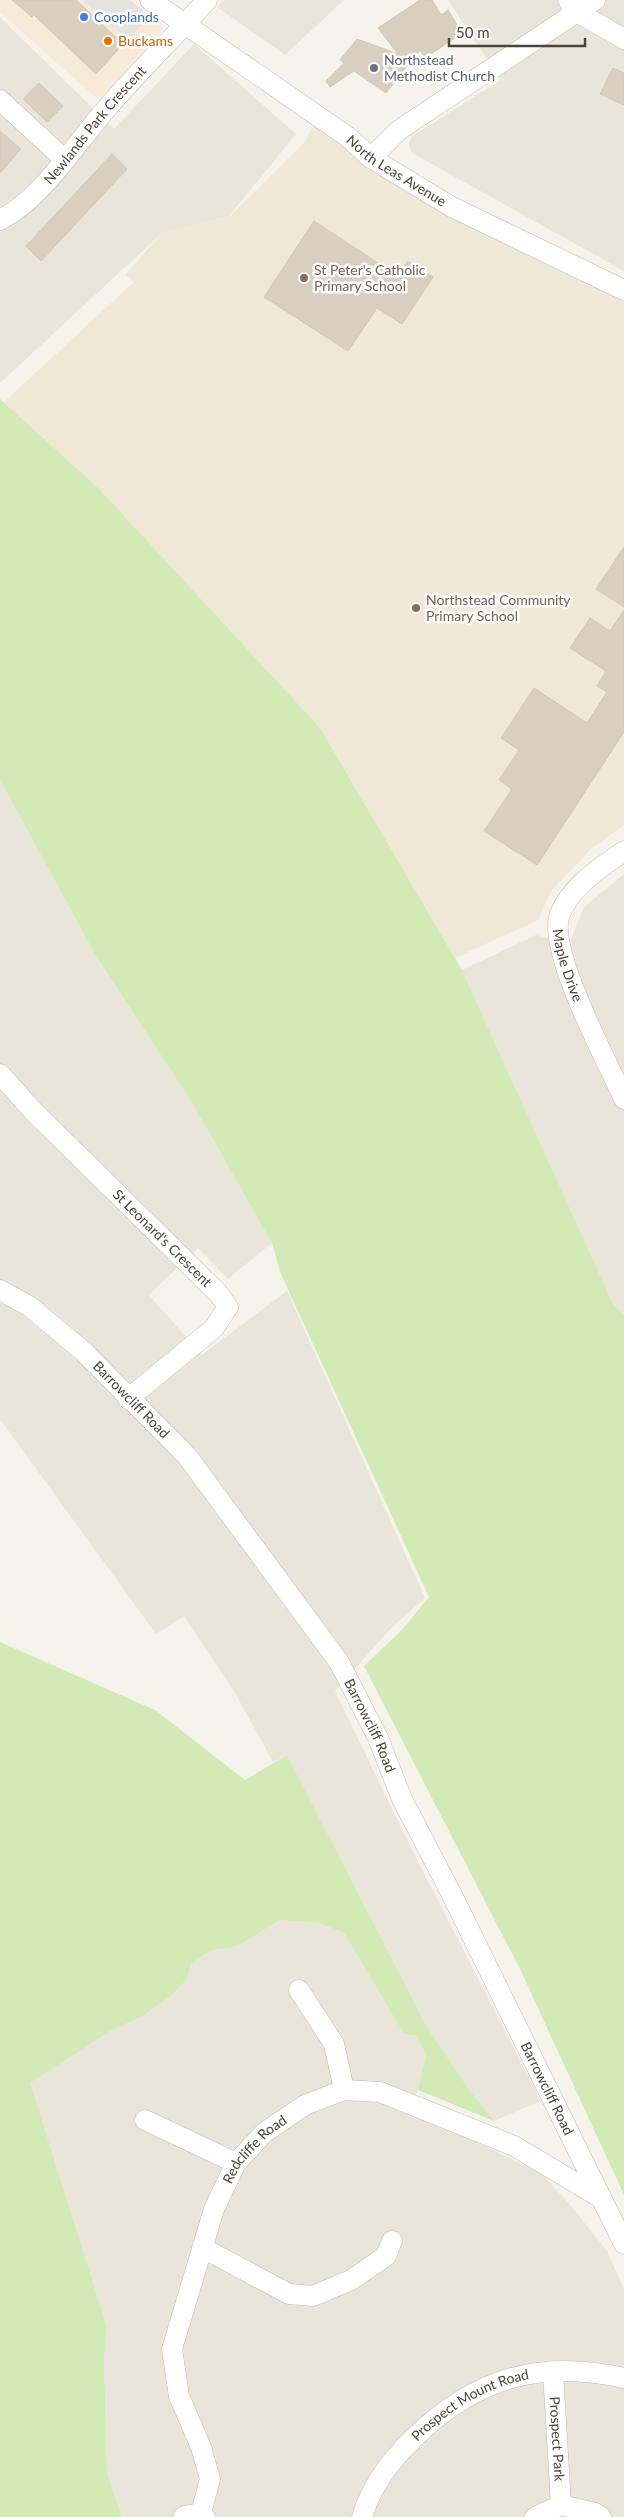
<svg xmlns="http://www.w3.org/2000/svg" width="624" height="2517" font-family="Lato,sans-serif">
<style>
.residential{fill:#eae5da}
.commercial{fill:#f7ead8}
.education{fill:#efe8d6}
.green{fill:#d2eab5}
.parking{fill:#e5e3e0}
.building{fill:#d8cfc1;stroke:#d3c7b4}
.lines{fill:none;stroke-linecap:round;stroke-linejoin:round}
.minor-casing{stroke:#c2bbae;stroke-width:21}
.minor{stroke:#fff;stroke-width:20}
.shop-dot{fill:#3f7fe0;stroke:#fff;stroke-width:2}
.food-dot{fill:#e8710a;stroke:#fff;stroke-width:2}
.worship-dot{fill:#6b7280;stroke:#fff;stroke-width:2}
.education-dot{fill:#8d6e63;stroke:#fff;stroke-width:2}
.labels{text-anchor:middle;stroke-width:5;stroke-linejoin:round;paint-order:stroke}
.shop-label{font-size:14px;fill:#366cbe;stroke:#fff;text-anchor:start}
.food-label{font-size:14px;fill:#c56008;stroke:#fff;text-anchor:start}
.worship-label{font-size:14px;fill:#5b616d;stroke:#fff;text-anchor:start}
.street-label{font-size:14px;fill:#4b4439;stroke:#fff}
.education-label{font-size:14px;fill:#785e54;stroke:#fff;text-anchor:start}
</style>
<rect width="100%" height="100%" fill="#f6f3ec"/>
<g class="residential">
<path d="M 224,0 L 344,0 L 285,55 L 217,7 Z"/>
<path d="M 448,0 L 624,0 L 624,271 L 412,153 L 409,145 L 411,137 L 501,80 Z"/>
<path d="M 0,17 L 114,129 L 194,44 L 296,134 L 229,216 L 161,234 L 0,383 Z"/>
<path d="M 0,780 L 96,956 L 191,1101 L 272,1243 L 228,1279 L 198,1248 L 149,1295 L 202,1355 L 287,1291 L 425,1598 L 393,1626 L 335,1691 L 409,1844 L 541,2101 L 494,2121 L 468,2088 L 427,2027 L 287,1755 L 273,1762 L 234,1691 L 184,1616 L 156,1634 L 0,1419 Z"/>
<path d="M 624,874 L 624,1315 L 613,1304 L 462,970 L 536,935 L 569,944 L 584,907 Z"/>
<path d="M 280,1920 L 319,1923 L 344,1933 L 404,2034 L 416,2036 L 426,2055 L 418,2090 L 408,2113 L 483,2145 L 542,2174 L 572,2207 L 607,2251 L 624,2289 L 624,2517 L 122,2517 L 107,2473 L 104,2358 L 107,2327 L 29,2083 L 112,2030 L 145,2015 L 172,1995 L 187,1979 L 191,1963 L 212,1950 L 231,1948 L 243,1943 Z"/>
</g>
<path class="commercial" d="M 0,0 L 130,0 L 164,27 L 101,102 L 0,12 Z"/>
<path class="education" d="M 318,117 L 371,158 L 624,290 L 624,825 L 591,849 L 551,891 L 538,920 L 455,958 L 320,728 L 4,402 L 134,282 L 125,275 L 161,234 L 230,216 L 304,143 Z"/>
<g class="green">
<path d="M 0,399 L 98,488 L 320,728 L 462,970 L 613,1304 L 624,1315 L 624,2195 L 521,1971 L 364,1666 L 401,1631 L 429,1597 L 280,1272 L 272,1243 L 191,1101 L 96,956 L 0,780 Z"/>
<path d="M 0,1642 L 155,1710 L 245,1780 L 287,1755 L 427,2027 L 468,2088 L 494,2121 L 418,2090 L 426,2055 L 416,2036 L 404,2034 L 344,1933 L 319,1923 L 280,1920 L 243,1943 L 231,1948 L 212,1950 L 191,1963 L 187,1979 L 172,1995 L 145,2015 L 112,2030 L 30,2083 L 107,2327 L 104,2358 L 107,2473 L 122,2517 L 0,2517 Z"/>
</g>
<path class="parking" d="M 83,0 L 130,0 L 149,17 L 128,40 Z"/>
<g class="building">
<path d="M 12,0 L 76,0 L 123,44 L 96,74 L 34,15 L 32,17 Z"/>
<path d="M 420,0 L 432,0 L 441,15 L 448,10 L 462,33 L 425,58 L 420,50 L 386,93 L 354,71 L 330,87 L 326,81 L 344,63 L 340,60 L 357,39 L 398,54 L 378,28 Z"/>
<path d="M 613,68 L 624,73 L 624,105 L 600,94 Z"/>
<path d="M 39,83 L 63,106 L 47,122 L 23,99 Z"/>
<path d="M 0,131 L 21,149 L 0,173 Z"/>
<path d="M 112,154 L 127,169 L 41,261 L 26,246 Z"/>
<path d="M 314,221 L 398,276 L 408,261 L 433,277 L 402,324 L 377,308 L 348,351 L 264,297 Z"/>
<path d="M 624,547 L 624,607 L 596,589 Z"/>
<path d="M 624,610 L 624,732 L 537,865 L 484,831 L 512,789 L 499,780 L 519,750 L 501,738 L 534,688 L 587,723 L 607,692 L 597,686 L 606,671 L 570,648 L 590,618 L 610,631 Z"/>
</g>
<g class="lines">
<defs>
<g id="minor">
<path id="s1" d="M 150,0 L 348,137 L 371,158 L 452,207 L 624,290"/>
<path d="M 568,0 L 577,12 L 624,39"/>
<path d="M 0,100 L 64,159"/>
<path d="M 371,158 L 399,130 L 595,0"/>
<path id="s2" d="M 0,220 C 44,197 75,144 108,107 C 140,70 175,36 207,0"/>
<path id="s3" d="M 624,851 C 599,869 572,885 560,914 C 546,949 608,1063 624,1099"/>
<path id="s4" d="M 0,1074 L 34,1112 L 218,1293 L 228,1307 L 214,1328 L 128,1399"/>
<path id="s5" d="M 0,1290 L 29,1306 L 84,1352 L 187,1456 L 339,1662 L 378,1738 L 402,1799 L 451,1893 L 624,2244"/>
<path d="M 299,1990 L 334,2044 L 344,2090"/>
<path d="M 145,2120 L 236,2163"/>
<path d="M 203,2248 L 289,2294 L 313,2296 L 351,2280 L 386,2256 L 392,2241"/>
<path id="s6" d="M 553,2371 L 561,2505"/>
<path id="s7" d="M 201,2513 L 210,2479 L 201,2447 L 179,2396 L 172,2349 L 214,2209 L 236,2163 L 265,2132 L 305,2105 L 344,2090 L 380,2092 L 514,2146 L 601,2198"/>
<path d="M 184,2516 L 201,2513 L 205,2517"/>
<path id="s8" d="M 362,2517 C 371,2486 391,2460 414,2438 C 475,2378 540,2359 624,2378"/>
<path d="M 535,2517 L 561,2505 L 595,2513 L 601,2517"/>
</g>
</defs>
<use href="#minor" class="minor-casing"/>
<use href="#minor" class="minor"/>
</g>
<circle class="shop-dot" cx="84" cy="17" r="5"/>
<circle class="food-dot" cx="108" cy="41" r="5"/>
<circle class="worship-dot" cx="374" cy="68" r="5"/>
<g class="education-dot">
<circle cx="304" cy="278" r="5"/>
<circle cx="416" cy="608" r="5"/>
</g>
<g class="labels">
<g class="shop-label">
<text x="94" y="22">Cooplands</text>
</g>
<g class="food-label">
<text x="118" y="46">Buckams</text>
</g>
<g class="worship-label">
<text x="384" y="65">Northstead<tspan x="384" dy="16">Methodist Church</tspan></text>
</g>
<g class="street-label">
<text dy="5" stroke="none"><textPath href="#s2" startOffset="135">Newlands Park Crescent</textPath></text>
<text dy="5" stroke="none"><textPath href="#s1" startOffset="300">North Leas Avenue</textPath></text>
<text dy="5" stroke="none"><textPath href="#s3" startOffset="144">Maple Drive</textPath></text>
<text dy="5" stroke="none"><textPath href="#s4" startOffset="231">St Leonard's Crescent</textPath></text>
<text dy="5" stroke="none"><textPath href="#s5" startOffset="172">Barrowcliff Road</textPath></text>
<text dy="5" stroke="none"><textPath href="#s5" startOffset="578">Barrowcliff Road</textPath></text>
<text dy="5" stroke="none"><textPath href="#s5" startOffset="982">Barrowcliff Road</textPath></text>
<text dy="5" stroke="none"><textPath href="#s7" startOffset="391">Redcliffe Road</textPath></text>
<text dy="5" stroke="none"><textPath href="#s8" startOffset="162">Prospect Mount Road</textPath></text>
<text dy="5" stroke="none"><textPath href="#s6" startOffset="68">Prospect Park</textPath></text>
</g>
<g class="education-label">
<text x="314" y="275">St Peter's Catholic<tspan x="314" dy="16">Primary School</tspan></text>
<text x="426" y="605">Northstead Community<tspan x="426" dy="16">Primary School</tspan></text>
</g>
</g>
<path d="M449 38v8h136v-8" fill="none" stroke="#4b4439" stroke-width="2.5"/>
<text x="456" y="38" font-size="15" fill="#4b4439" stroke="#ffffff" stroke-width="4" paint-order="stroke">50 m</text>
</svg>
